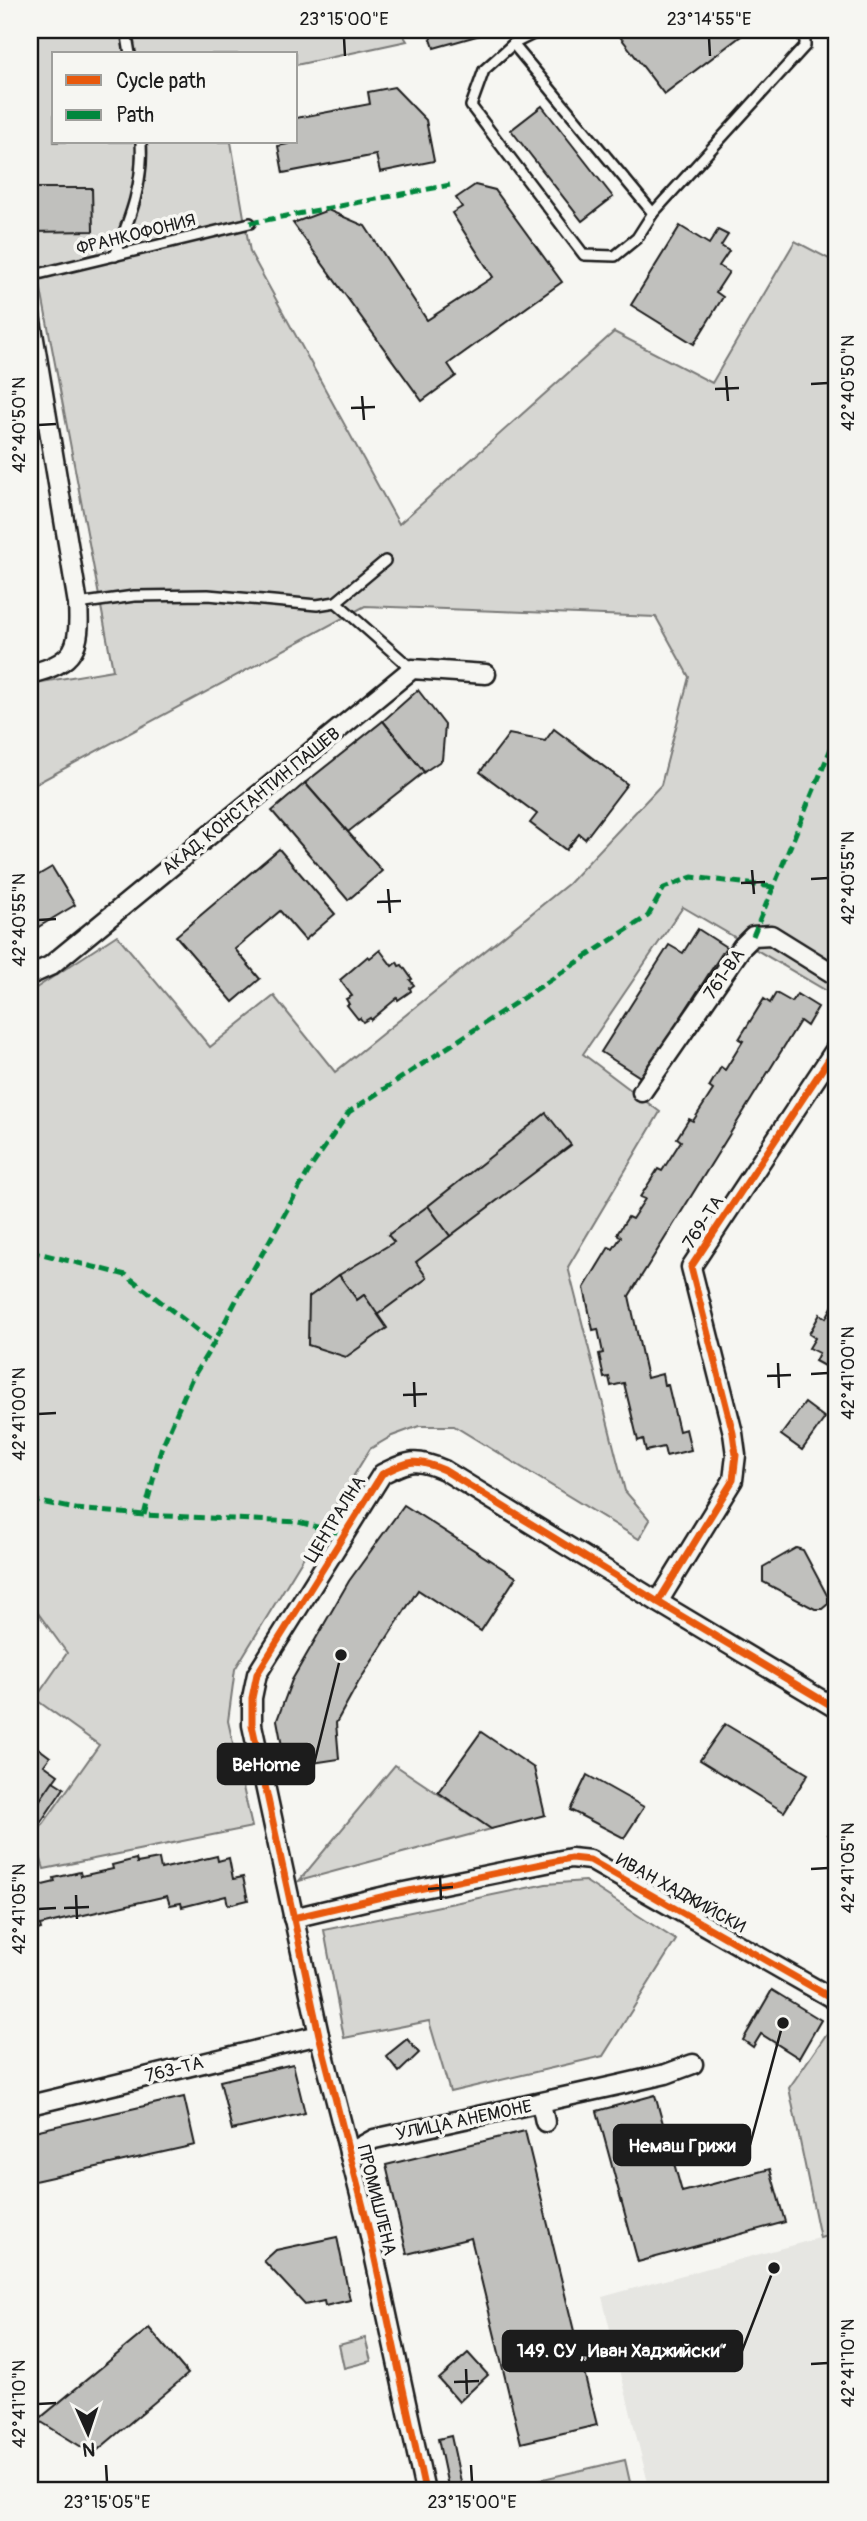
<svg xmlns="http://www.w3.org/2000/svg" width="867" height="2521" font-family="Pangolin,sans-serif">
<style>
.built{fill:#e6e6e2}
.green{fill:#d6d6d2;stroke:#797977;stroke-width:2}
.building{fill:#c0c0bd;stroke:#1c1c1c;stroke-width:2}
.lines{fill:none;stroke-linecap:round;stroke-linejoin:round}
.lane-casing{stroke:#1c1c1c;stroke-width:14}
.street-casing{stroke:#1c1c1c;stroke-width:23}
.lane{stroke:#f6f6f2;stroke-width:9}
.street{stroke:#f6f6f2;stroke-width:18}
.quiet{stroke:#00873e;stroke-width:5;stroke-dasharray:10 5;stroke-linecap:butt}
.cycleway-casing{stroke:#f6f6f2;stroke-width:11}
.cycleway{stroke:#e8590c;stroke-width:7}
.ticks{fill:none;stroke:#1c1c1c;stroke-width:2.5}
.labels{text-anchor:middle;stroke-width:7;stroke-linejoin:round;paint-order:stroke}
.street-label{font-size:18px;fill:#1c1c1c;stroke:#f6f6f2}
.leader{fill:none;stroke:#1c1c1c;stroke-width:2.5}
.callout-dot{fill:#1c1c1c;stroke:#f6f6f2;stroke-width:2.5}
.callout{fill:#1c1c1c;stroke:#1c1c1c;stroke-width:2.5}
.callout-label{font-size:19px;text-anchor:middle;font-weight:bold;fill:#fff}
.neatline{fill:none;stroke:#1c1c1c;stroke-width:2.5}
.ticks-label{font-size:18px;text-anchor:middle;fill:#1c1c1c}
</style>
<rect width="100%" height="100%" fill="#f6f6f2"/>
<filter id="ink" filterUnits="userSpaceOnUse"><feTurbulence type="fractalNoise" baseFrequency=".0143" numOctaves="2"/><feDisplacementMap in="SourceGraphic" scale="14" xChannelSelector="R" yChannelSelector="G"/><feConvolveMatrix kernelMatrix="1 2 1 2 8 2 1 2 1" color-interpolation-filters="sRGB"/></filter>
<g filter="url(#ink)">
<path class="built" d="M 830,2029 L 837,2033 L 837,2491 L 650,2491 L 602,2297 L 819,2238 L 789,2088 Z"/>
<g class="green">
<path d="M 30,30 L 400,30 L 407,41 L 296,65 L 296,54 L 54,54 L 54,142 L 231,142 L 250,252 L 399,524 L 614,332 L 712,383 L 795,241 L 837,263 L 837,997 L 683,907 L 583,1054 L 660,1112 L 568,1267 L 625,1491 L 650,1520 L 639,1539 L 454,1426 L 419,1426 L 392,1436 L 370,1449 L 235,1669 L 228,1721 L 252,1827 L 44,1869 L 34,1837 L 99,1745 L 35,1699 L 67,1653 L 30,1602 L 30,992 L 117,935 L 210,1047 L 274,996 L 335,1072 L 568,884 L 661,785 L 689,677 L 656,617 L 365,606 L 30,787 L 30,684 L 113,670 L 39,279 L 30,280 Z"/>
<path d="M 395,1765 L 491,1829 L 299,1881 Z"/>
<path d="M 585,1881 L 676,1940 L 603,2056 L 450,2092 L 429,2021 L 344,2038 L 324,1930 L 546,1884 Z"/>
<path d="M 830,2029 L 837,2033 L 837,2233 L 820,2238 L 789,2088 Z"/>
<path d="M 365,2338 L 371,2361 L 344,2368 L 339,2345 Z"/>
<path d="M 625,2460 L 632,2491 L 491,2491 Z"/>
</g>
<g class="building">
<path d="M 428,30 L 498,30 L 434,48 Z"/>
<path d="M 615,30 L 749,30 L 664,94 Z"/>
<path d="M 394,87 L 426,120 L 434,161 L 380,172 L 376,155 L 283,173 L 278,146 L 288,144 L 288,142 L 296,142 L 296,118 L 370,104 L 368,92 Z"/>
<path d="M 542,106 L 613,197 L 582,221 L 511,130 Z"/>
<path d="M 475,185 L 495,190 L 562,282 L 448,364 L 456,376 L 422,401 L 293,223 L 328,210 L 365,226 L 427,320 L 493,277 L 452,213 L 462,207 L 456,198 Z"/>
<path d="M 30,188 L 92,188 L 93,231 L 30,232 Z"/>
<path d="M 680,226 L 709,244 L 718,230 L 728,235 L 721,246 L 729,251 L 719,266 L 729,272 L 716,292 L 723,297 L 694,344 L 631,305 Z"/>
<path d="M 418,690 L 445,725 L 442,760 L 424,772 L 383,721 Z"/>
<path d="M 383,721 L 424,772 L 348,832 L 305,783 Z"/>
<path d="M 554,729 L 627,784 L 585,839 L 579,834 L 566,850 L 530,823 L 537,814 L 480,772 L 509,734 L 545,741 Z"/>
<path d="M 305,783 L 382,871 L 348,900 L 272,811 Z"/>
<path d="M 279,849 L 335,914 L 305,940 L 280,911 L 235,949 L 260,979 L 233,1002 L 176,936 Z"/>
<path d="M 52,867 L 75,905 L 30,932 L 30,880 Z"/>
<path d="M 698,929 L 726,947 L 642,1078 L 601,1052 L 669,945 L 683,953 Z"/>
<path d="M 380,950 L 392,966 L 397,962 L 399,966 L 402,965 L 412,979 L 410,980 L 414,985 L 410,988 L 411,991 L 398,1000 L 397,998 L 371,1020 L 370,1018 L 363,1022 L 360,1018 L 358,1019 L 347,1005 L 349,1004 L 346,999 L 352,996 L 340,980 L 368,956 L 370,958 Z"/>
<path d="M 776,993 L 792,1002 L 797,994 L 818,1007 L 807,1026 L 800,1021 L 629,1296 L 647,1378 L 662,1374 L 664,1385 L 668,1385 L 679,1431 L 686,1429 L 691,1450 L 666,1456 L 664,1447 L 646,1451 L 643,1439 L 638,1441 L 624,1383 L 611,1386 L 609,1377 L 604,1378 L 599,1354 L 603,1353 L 598,1329 L 593,1330 L 584,1288 L 609,1247 L 613,1249 L 621,1237 L 617,1234 L 628,1217 L 632,1219 L 645,1199 L 640,1197 L 658,1169 L 662,1171 L 681,1141 L 677,1138 L 689,1119 L 693,1121 L 713,1090 L 709,1087 L 721,1067 L 725,1070 L 743,1041 L 739,1039 L 764,999 L 770,1003 Z"/>
<path d="M 546,1113 L 571,1145 L 450,1236 L 428,1206 Z"/>
<path d="M 428,1206 L 450,1236 L 416,1262 L 427,1278 L 377,1315 L 364,1295 L 357,1300 L 339,1275 L 394,1242 L 388,1235 Z"/>
<path d="M 339,1275 L 357,1300 L 364,1295 L 387,1328 L 346,1357 L 308,1345 L 309,1297 Z"/>
<path d="M 837,1298 L 837,1373 L 815,1361 L 819,1353 L 809,1348 L 815,1338 L 809,1334 L 820,1314 L 826,1318 Z"/>
<path d="M 805,1403 L 825,1418 L 802,1450 L 781,1435 Z"/>
<path d="M 404,1505 L 516,1577 L 481,1631 L 418,1590 L 358,1683 L 336,1723 L 339,1759 L 286,1767 L 277,1720 L 292,1680 L 349,1581 Z"/>
<path d="M 796,1548 L 803,1550 L 828,1597 L 828,1604 L 822,1609 L 815,1609 L 763,1582 L 763,1567 Z"/>
<path d="M 725,1724 L 808,1774 L 784,1812 L 700,1760 Z"/>
<path d="M 481,1732 L 534,1768 L 545,1815 L 491,1829 L 438,1792 Z"/>
<path d="M 30,1742 L 50,1757 L 44,1765 L 58,1775 L 37,1804 L 30,1799 Z"/>
<path d="M 587,1775 L 644,1807 L 624,1838 L 570,1810 Z"/>
<path d="M 53,1781 L 64,1788 L 36,1829 L 30,1824 L 30,1799 L 37,1804 Z"/>
<path d="M 837,1816 L 837,1839 L 828,1834 Z"/>
<path d="M 217,1856 L 218,1861 L 229,1858 L 233,1879 L 243,1877 L 248,1900 L 228,1905 L 226,1896 L 182,1907 L 181,1903 L 170,1905 L 167,1896 L 40,1925 L 41,1929 L 30,1932 L 30,1888 L 55,1882 L 54,1878 L 80,1872 L 81,1876 L 113,1869 L 112,1865 L 136,1859 L 137,1863 L 159,1859 L 161,1869 Z"/>
<path d="M 772,1990 L 821,2020 L 799,2058 L 761,2034 L 753,2047 L 743,2040 Z"/>
<path d="M 407,2039 L 419,2053 L 399,2072 L 386,2056 Z"/>
<path d="M 293,2064 L 305,2113 L 232,2130 L 220,2081 Z"/>
<path d="M 655,2095 L 682,2192 L 770,2169 L 785,2222 L 638,2262 L 597,2111 Z"/>
<path d="M 184,2097 L 195,2145 L 30,2182 L 30,2132 Z"/>
<path d="M 525,2131 L 597,2425 L 521,2443 L 471,2238 L 407,2254 L 386,2165 Z"/>
<path d="M 337,2237 L 350,2300 L 325,2306 L 324,2301 L 305,2305 L 264,2261 L 276,2250 Z"/>
<path d="M 149,2328 L 188,2374 L 93,2454 L 38,2420 Z"/>
<path d="M 468,2353 L 488,2375 L 459,2402 L 439,2379 Z"/>
<path d="M 451,2436 L 463,2491 L 449,2491 L 438,2439 Z"/>
</g>
<g class="lines">
<defs>
<g id="lane">
<path d="M 126,30 L 130,54"/>
<path d="M 541,30 L 513,44 L 484,70 L 471,106 L 584,255 L 615,256 L 637,238 L 653,213 L 805,46 L 805,40 L 799,30"/>
<path d="M 513,44 L 653,213"/>
<path d="M 115,256 C 130,218 144,183 141,142"/>
<path d="M 30,276 L 250,223"/>
<path d="M 336,602 L 412,669"/>
<path d="M 78,604 L 134,596 L 208,595 L 317,605 L 336,602 L 385,561"/>
</g>
<g id="street">
<path d="M 30,315 L 78,604 C 81,648 75,663 30,674"/>
<path d="M 30,975 L 50,966 L 412,669 L 486,674"/>
<path d="M 642,1092 L 742,947 L 753,936 L 771,935 L 837,976"/>
<path d="M 658,1602 L 733,1480 L 736,1455 L 733,1433 L 691,1267 L 837,1047"/>
<path d="M 293,1918 L 394,1894 L 571,1858 L 590,1860 L 837,2001"/>
<path d="M 541,2103 L 545,2122"/>
<path d="M 30,2105 L 319,2035"/>
<path d="M 349,2153 L 374,2139 L 618,2085 L 666,2074 L 693,2064"/>
<path d="M 425,2491 L 367,2222 L 319,2035 L 252,1725 L 252,1698 L 257,1674 L 382,1474 C 409,1460 417,1458 444,1470 L 658,1602 L 837,1709"/>
</g>
</defs>
<use href="#lane" class="lane-casing"/>
<use href="#street" class="street-casing"/>
<use href="#lane" class="lane"/>
<use href="#street" class="street"/>
<g class="quiet">
<path d="M 250,223 L 450,185"/>
<path d="M 753,936 L 837,734"/>
<path d="M 30,1251 L 126,1275 L 214,1343"/>
<path d="M 30,1500 L 76,1509 L 144,1515 L 298,1522 L 344,1534"/>
<path d="M 144,1515 L 161,1449 L 191,1380 L 214,1343 L 240,1293 L 311,1167 L 349,1112 L 648,916 L 664,888 L 692,877 L 774,887"/>
</g>
<defs>
<g id="cycleway">
<path d="M 658,1602 L 733,1480 L 736,1455 L 733,1433 L 691,1267 L 837,1047"/>
<path d="M 293,1918 L 394,1894 L 571,1858 L 590,1860 L 837,2001"/>
<path d="M 425,2491 L 367,2222 L 319,2035 L 252,1725 L 252,1698 L 257,1674 L 382,1474 C 409,1460 417,1458 444,1470 L 658,1602 L 837,1709"/>
</g>
</defs>
<use href="#cycleway" class="cycleway-casing"/>
<use href="#cycleway" class="cycleway"/>
</g>
</g>
<path class="ticks" d="M 344,38 L 345,56M 709,38 L 710,56M 726,376 L 728,401M 811,384 L 828,383M 715,389 L 739,388M 362,396 L 364,420M 351,408 L 375,407M 38,425 L 56,424M 752,870 L 754,894M 811,879 L 828,878M 741,883 L 765,882M 388,889 L 390,913M 377,902 L 401,901M 38,920 L 56,919M 778,1363 L 779,1388M 811,1374 L 828,1373M 767,1376 L 791,1375M 414,1382 L 415,1407M 403,1395 L 427,1394M 38,1414 L 56,1413M 811,1869 L 828,1868M 440,1876 L 441,1900M 428,1889 L 453,1887M 76,1895 L 77,1919M 64,1908 L 89,1907M 38,1909 L 56,1908M 811,2364 L 828,2363M 466,2369 L 467,2394M 454,2382 L 479,2381M 38,2404 L 56,2403M 106,2465 L 107,2482M 471,2465 L 472,2482"/>
<g class="labels">
<g class="street-label">
<text transform="translate(136 234) rotate(-14)" y="6">ФРАНКОФОНИЯ</text>
<text transform="translate(251 801) rotate(-39)" y="6">АКАД. КОНСТАНТИН ПАШЕВ</text>
<text transform="translate(724 974) rotate(-55)" y="6">761-ВА</text>
<text transform="translate(703 1222) rotate(-57)" y="6">769-ТА</text>
<text transform="translate(335 1519) rotate(-58)" y="6">ЦЕНТРАЛНА</text>
<text transform="translate(681 1893) rotate(29)" y="6">ИВАН ХАДЖИЙСКИ</text>
<text transform="translate(174 2069) rotate(-14)" y="6">763-ТА</text>
<text transform="translate(464 2120) rotate(-12)" y="6">УЛИЦА АНЕМОНЕ</text>
<text transform="translate(377 2200) rotate(76)" y="6">ПРОМИШЛЕНА</text>
</g>
</g>
<path class="leader" d="M341 1655L314 1764M783 2023L750 2145M774 2268L742 2351"/>
<g class="callout-dot">
<circle cx="341" cy="1655" r="7"/>
<circle cx="783" cy="2023" r="7"/>
<circle cx="774" cy="2268" r="7"/>
</g>
<g class="callout">
<rect x="218" y="1744" width="96" height="40" rx="7"/>
<rect x="614" y="2125" width="136" height="40" rx="7"/>
<rect x="503" y="2331" width="239" height="40" rx="7"/>
</g>
<g class="callout-label">
<text x="266" y="1771">BeHome</text>
<text x="682" y="2152">Немаш Грижи</text>
<text x="622" y="2357">149. СУ „Иван Хаджийски“</text>
</g>
<rect width="867" height="2521" fill="none" stroke="#f6f6f2" stroke-width="77"/>
<rect x="52" y="52" width="245" height="91" fill="#f6f6f2" stroke="#9f9f9c" stroke-width="2"/>
<rect x="66" y="75" width="35" height="10" fill="#e8590c" stroke="#9f9f9c" stroke-width="2"/>
<text x="116" y="88" font-size="21" fill="#1c1c1c">Cycle path</text>
<rect x="66" y="110" width="35" height="10" fill="#00873e" stroke="#9f9f9c" stroke-width="2"/>
<text x="116" y="122" font-size="21" fill="#1c1c1c">Path</text>
<g transform="translate(88 2433) rotate(177)" stroke="#f6f6f2" stroke-width="5" paint-order="stroke">
<path d="M0-5L12 26L0 18L-12 26Z" fill="#1c1c1c"/>
<text y="-10" font-size="19" font-weight="bold" text-anchor="middle" fill="#1c1c1c">N</text>
</g>
<rect x="38" y="38" width="790" height="2444" class="neatline"/>
<g class="ticks-label">
<text x="344" y="25">23°15'00"E</text>
<text x="709" y="25">23°14'55"E</text>
<text transform="translate(848 383) rotate(-90)" y="6">42°40'50"N</text>
<text transform="translate(19 425) rotate(-90)" y="6">42°40'50"N</text>
<text transform="translate(848 878) rotate(-90)" y="6">42°40'55"N</text>
<text transform="translate(19 920) rotate(-90)" y="6">42°40'55"N</text>
<text transform="translate(848 1373) rotate(-90)" y="6">42°41'00"N</text>
<text transform="translate(19 1414) rotate(-90)" y="6">42°41'00"N</text>
<text transform="translate(848 1868) rotate(-90)" y="6">42°41'05"N</text>
<text transform="translate(19 1909) rotate(-90)" y="6">42°41'05"N</text>
<text transform="translate(848 2363) rotate(-90)" y="6">42°41'10"N</text>
<text transform="translate(19 2404) rotate(-90)" y="6">42°41'10"N</text>
<text x="107" y="2508">23°15'05"E</text>
<text x="472" y="2508">23°15'00"E</text>
</g>
</svg>
